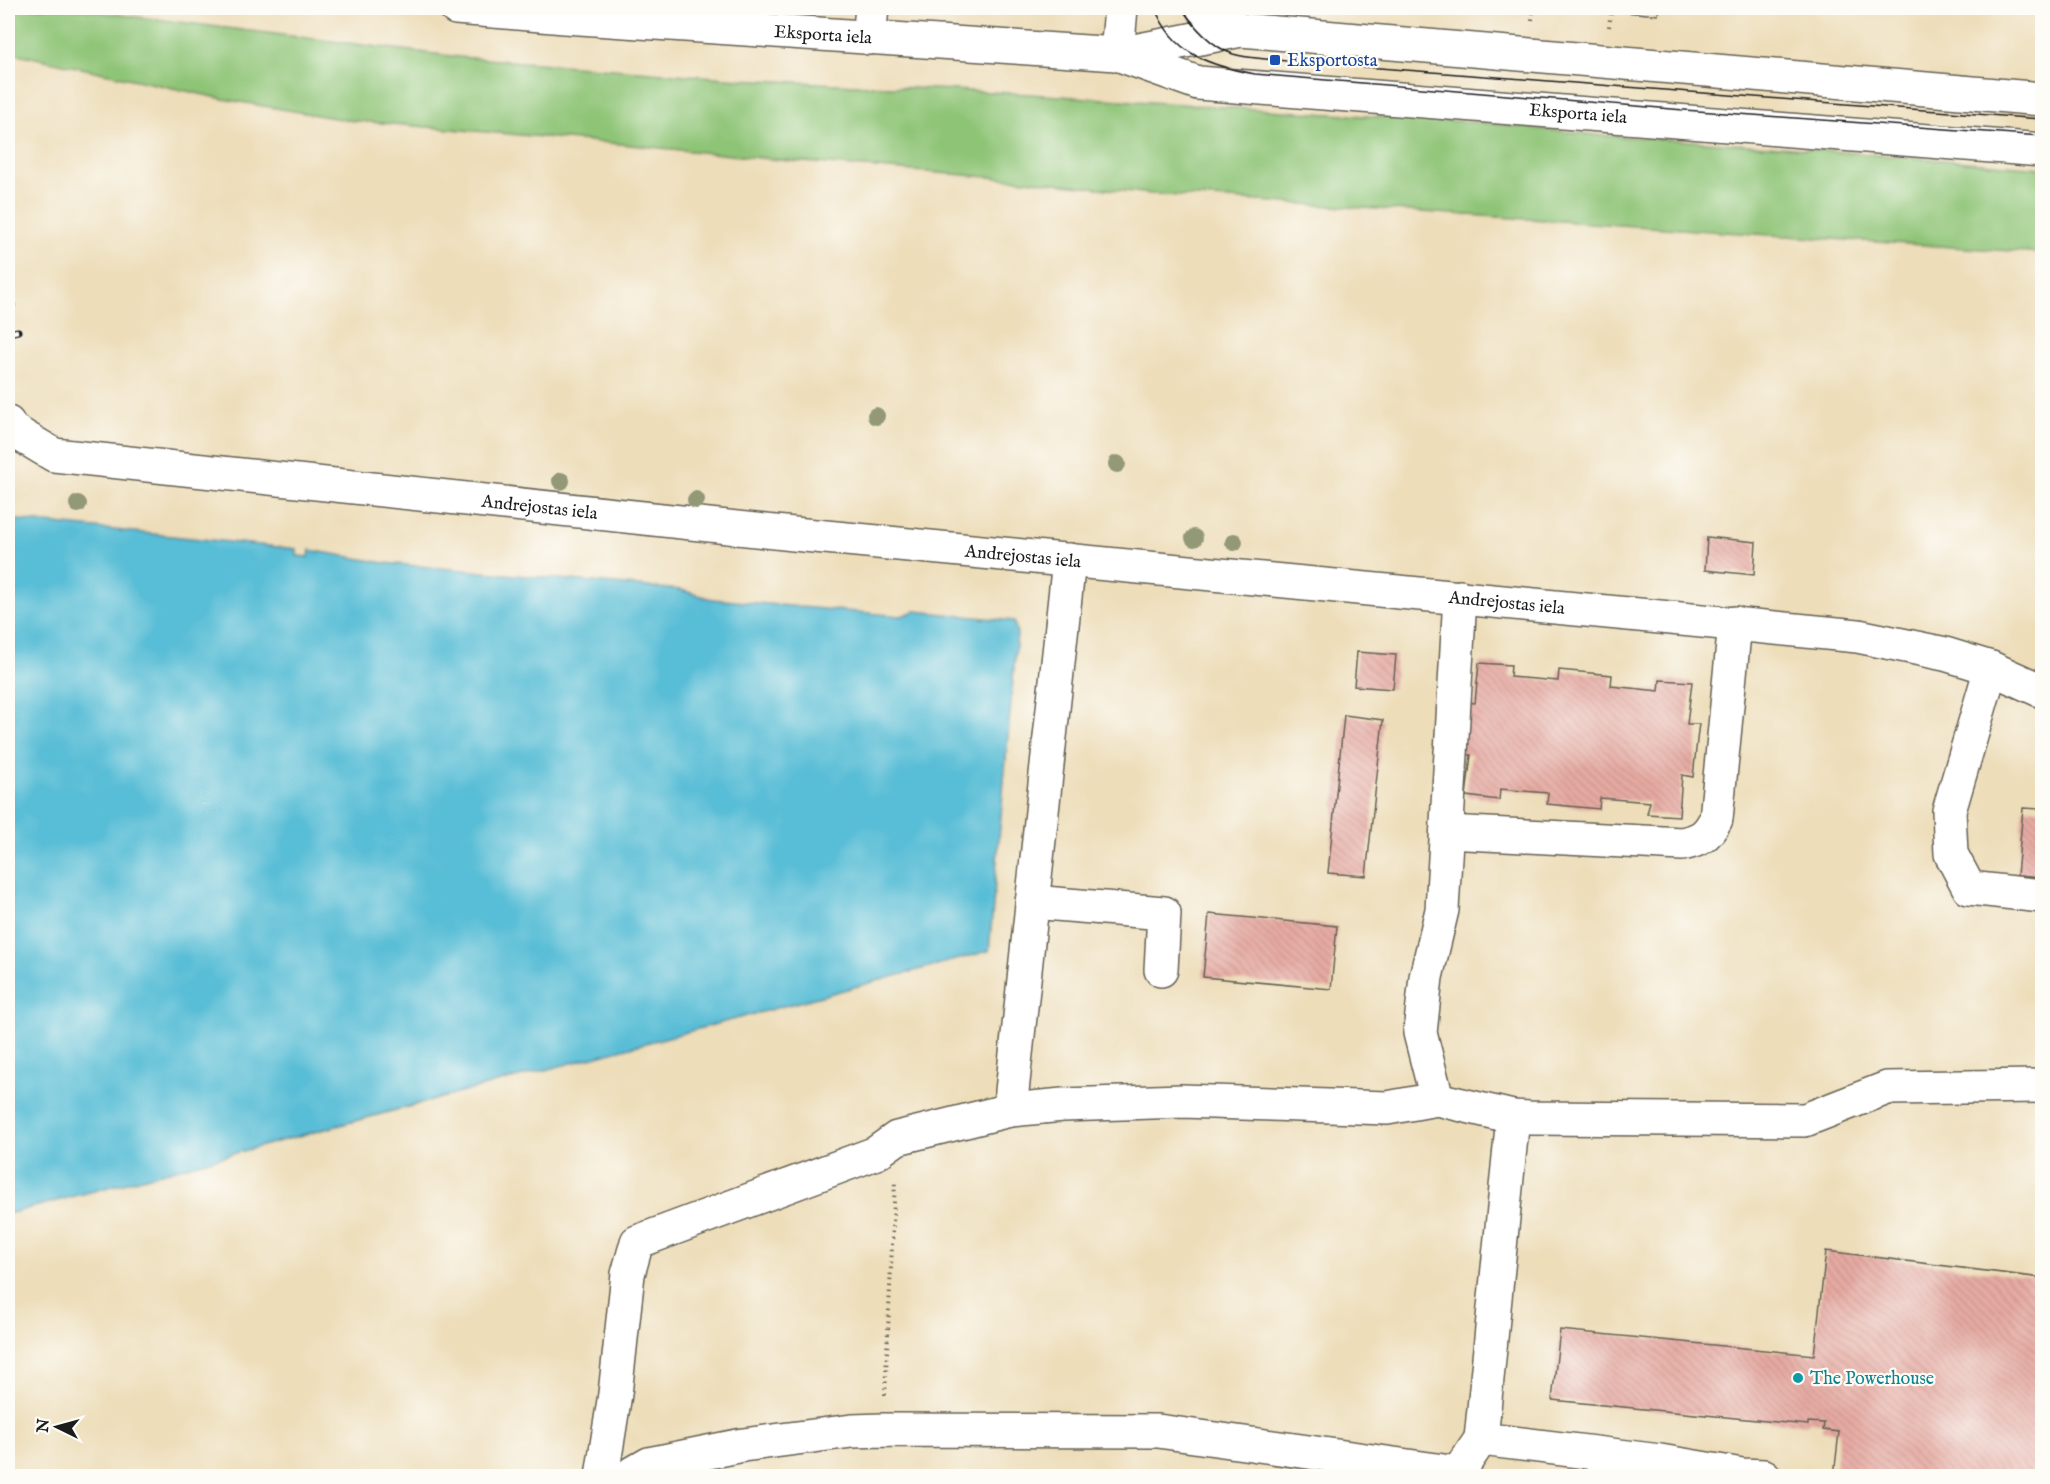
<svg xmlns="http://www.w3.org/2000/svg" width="2050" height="1484" font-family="'IM FELL English',serif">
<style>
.grass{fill:#8ec476;stroke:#557049;stroke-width:1.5}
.water{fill:#58bdd6;stroke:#3a6c79;stroke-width:1.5}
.building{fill:url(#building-back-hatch)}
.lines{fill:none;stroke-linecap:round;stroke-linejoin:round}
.minor-casing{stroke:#656053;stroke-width:36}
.path{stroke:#656053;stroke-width:4;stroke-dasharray:1.5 4.5;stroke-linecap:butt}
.minor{stroke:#fff;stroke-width:33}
.tram{stroke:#1c1c1c;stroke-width:1.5}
.rail-casing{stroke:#1c1c1c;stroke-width:7}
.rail{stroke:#fdfcf7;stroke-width:4.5;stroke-dasharray:14;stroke-linecap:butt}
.tree{fill:#939876}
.transit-dot{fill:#1a4fb4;stroke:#fdfcf7;stroke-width:2}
.culture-dot{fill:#0f9aa8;stroke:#fdfcf7;stroke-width:2}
.labels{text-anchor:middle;stroke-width:4.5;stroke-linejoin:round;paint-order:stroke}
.street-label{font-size:18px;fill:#1c1c1c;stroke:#fdfcf7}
.transit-label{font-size:18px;fill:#164399;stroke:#fdfcf7;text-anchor:start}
.culture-label{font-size:18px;fill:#0d838f;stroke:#fdfcf7;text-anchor:start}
</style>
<defs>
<pattern id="building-back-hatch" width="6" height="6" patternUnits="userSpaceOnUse" patternTransform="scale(1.5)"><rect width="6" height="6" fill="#e6aaa2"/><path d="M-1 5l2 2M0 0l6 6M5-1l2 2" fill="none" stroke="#c5928b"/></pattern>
</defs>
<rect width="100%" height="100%" fill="#fdfcf7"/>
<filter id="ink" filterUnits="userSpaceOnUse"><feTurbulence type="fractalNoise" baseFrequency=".0167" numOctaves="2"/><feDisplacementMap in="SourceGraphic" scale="12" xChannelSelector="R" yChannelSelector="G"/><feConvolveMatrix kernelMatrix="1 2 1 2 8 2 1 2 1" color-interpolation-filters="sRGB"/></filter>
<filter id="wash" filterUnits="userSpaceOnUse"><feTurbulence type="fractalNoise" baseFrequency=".008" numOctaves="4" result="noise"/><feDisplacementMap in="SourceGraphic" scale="24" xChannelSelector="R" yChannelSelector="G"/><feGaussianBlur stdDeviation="1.35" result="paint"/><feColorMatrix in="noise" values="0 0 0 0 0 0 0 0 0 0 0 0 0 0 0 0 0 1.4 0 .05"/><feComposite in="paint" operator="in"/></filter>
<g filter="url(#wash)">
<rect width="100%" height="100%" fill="#edddb9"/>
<path class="grass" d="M 8,8 L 66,8 L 459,57 L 739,79 L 1029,94 L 1329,114 L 1474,122 L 1598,135 L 1768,146 L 2042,168 L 2042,253 L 1152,194 L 1037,181 L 791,161 L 590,141 L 346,120 L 223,99 L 8,52 Z"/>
<path class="water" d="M 8,519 L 297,549 L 297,556 L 309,557 L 310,550 L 385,563 L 681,590 L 712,599 L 901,616 L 915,611 L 1014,621 L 1017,634 L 989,951 L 8,1214 Z"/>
<g id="blocks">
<g class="building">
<path d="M 1591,8 L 1659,8 L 1658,15 L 1591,9 Z"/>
<path d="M 1707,537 L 1756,542 L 1754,575 L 1705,570 Z"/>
<path d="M 1357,652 L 1396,655 L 1393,689 L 1354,686 Z"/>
<path d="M 1479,663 L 1511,665 L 1510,677 L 1558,681 L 1559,670 L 1612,675 L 1611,686 L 1659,691 L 1660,680 L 1692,682 L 1687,724 L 1699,724 L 1698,731 L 1693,777 L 1682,775 L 1679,816 L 1647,814 L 1650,802 L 1600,798 L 1599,809 L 1547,804 L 1548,793 L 1500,789 L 1499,800 L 1466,796 L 1471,755 L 1460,754 L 1464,702 L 1475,703 Z"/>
<path d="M 1344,715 L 1383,720 L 1366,876 L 1328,873 Z"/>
<path d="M 2023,808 L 2042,809 L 2042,878 L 2017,876 Z"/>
<path d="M 1209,914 L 1337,926 L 1331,989 L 1203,977 Z"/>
<path d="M 1826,1251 L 2042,1278 L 2042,1476 L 1834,1476 L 1839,1432 L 1823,1430 L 1824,1423 L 1808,1422 L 1808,1425 L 1552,1400 L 1560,1330 L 1814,1355 Z"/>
</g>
</g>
</g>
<g filter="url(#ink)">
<use href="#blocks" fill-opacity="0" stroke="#656053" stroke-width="1.5"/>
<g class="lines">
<defs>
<g id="minor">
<path id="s1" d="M 456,8 L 565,17 L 1117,54 L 1198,83 L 2042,150"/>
<path d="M 1203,8 L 1216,20 L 1241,30"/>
<path d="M 869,38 L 872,8"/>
<path d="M 1117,54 L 1121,8"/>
<path d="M 1119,54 L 1241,30 L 2042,99"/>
<path id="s2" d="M 8,423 L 9,428 L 54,455 L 794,534 L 1858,636 L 1945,654 L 1991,668 L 2042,691"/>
<path d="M 1991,668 L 1949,811 L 1951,854 L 1969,888 L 2042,896"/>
<path d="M 1447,832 L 1682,844 C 1701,840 1707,836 1716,819 L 1735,623"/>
<path d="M 1032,902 L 1164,913 L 1161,970"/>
<path d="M 1437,1099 L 1420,1033 L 1426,977 L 1442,910 L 1460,597"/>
<path d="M 1010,1110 L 1069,560"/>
<path d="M 1513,1117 L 1481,1439 L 1660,1461 L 1742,1475 L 1764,1476"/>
<path d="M 602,1476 L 615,1394 L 628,1274 L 637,1242 L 876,1153 L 897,1138 L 1010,1110 L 1063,1105 L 1182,1101 L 1387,1108 L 1437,1099 L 1513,1117 L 1530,1118 L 1805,1120 L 1887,1088 L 2042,1086"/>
<path d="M 628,1476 L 649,1464 L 743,1445 L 852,1431 L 883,1430 L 1158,1431 L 1458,1473 L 1481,1439"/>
</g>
</defs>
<use href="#minor" class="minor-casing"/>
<g class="path">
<path d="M 1532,20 L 1533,8"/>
<path d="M 1609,27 L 1611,11"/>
<path d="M 885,1395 L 895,1181"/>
</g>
<use href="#minor" class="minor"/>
<g class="tram">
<path d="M 1155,8 C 1173,54 1210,66 1255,74 L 1684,110 L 2042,136"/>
<path d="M 1182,8 C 1193,26 1212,47 1233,54 C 1246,58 1262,58 1275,60 L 2042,119"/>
</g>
<defs>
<g id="rail">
<path d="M 8,306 L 12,305"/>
<path d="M 8,333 L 18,331"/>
</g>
</defs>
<use href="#rail" class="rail-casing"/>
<use href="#rail" class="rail"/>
</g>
<g class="tree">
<circle cx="876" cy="416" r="9"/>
<circle cx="1117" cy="464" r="9"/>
<circle cx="561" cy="481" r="9"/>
<circle cx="696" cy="500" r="9"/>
<circle cx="78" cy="504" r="9"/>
<circle cx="1194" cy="538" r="9"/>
<circle cx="1234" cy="542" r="9"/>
</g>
</g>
<rect class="transit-dot" x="1269" y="54" width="12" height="12" rx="3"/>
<circle class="culture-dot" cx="1798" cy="1378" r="6"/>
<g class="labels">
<g class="street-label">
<text dy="6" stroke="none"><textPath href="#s1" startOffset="368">Eksporta iela</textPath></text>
<text dy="6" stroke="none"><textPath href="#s1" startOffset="1130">Eksporta iela</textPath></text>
<text dy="6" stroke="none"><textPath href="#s2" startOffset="546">Andrejostas iela</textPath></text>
<text dy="6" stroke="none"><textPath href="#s2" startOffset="1032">Andrejostas iela</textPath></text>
<text dy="6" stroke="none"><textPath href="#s2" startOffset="1518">Andrejostas iela</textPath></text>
</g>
<g class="transit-label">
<text x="1287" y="66">Eksportosta</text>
</g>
<g class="culture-label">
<text x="1810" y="1384">The Powerhouse</text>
</g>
</g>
<rect width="2050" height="1484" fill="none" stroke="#fdfcf7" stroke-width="30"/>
<g transform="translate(57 1427) rotate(275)" stroke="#fdfcf7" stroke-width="4.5" paint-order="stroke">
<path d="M0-4.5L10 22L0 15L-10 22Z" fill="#1c1c1c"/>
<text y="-9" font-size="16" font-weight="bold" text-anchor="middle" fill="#1c1c1c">N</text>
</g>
</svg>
